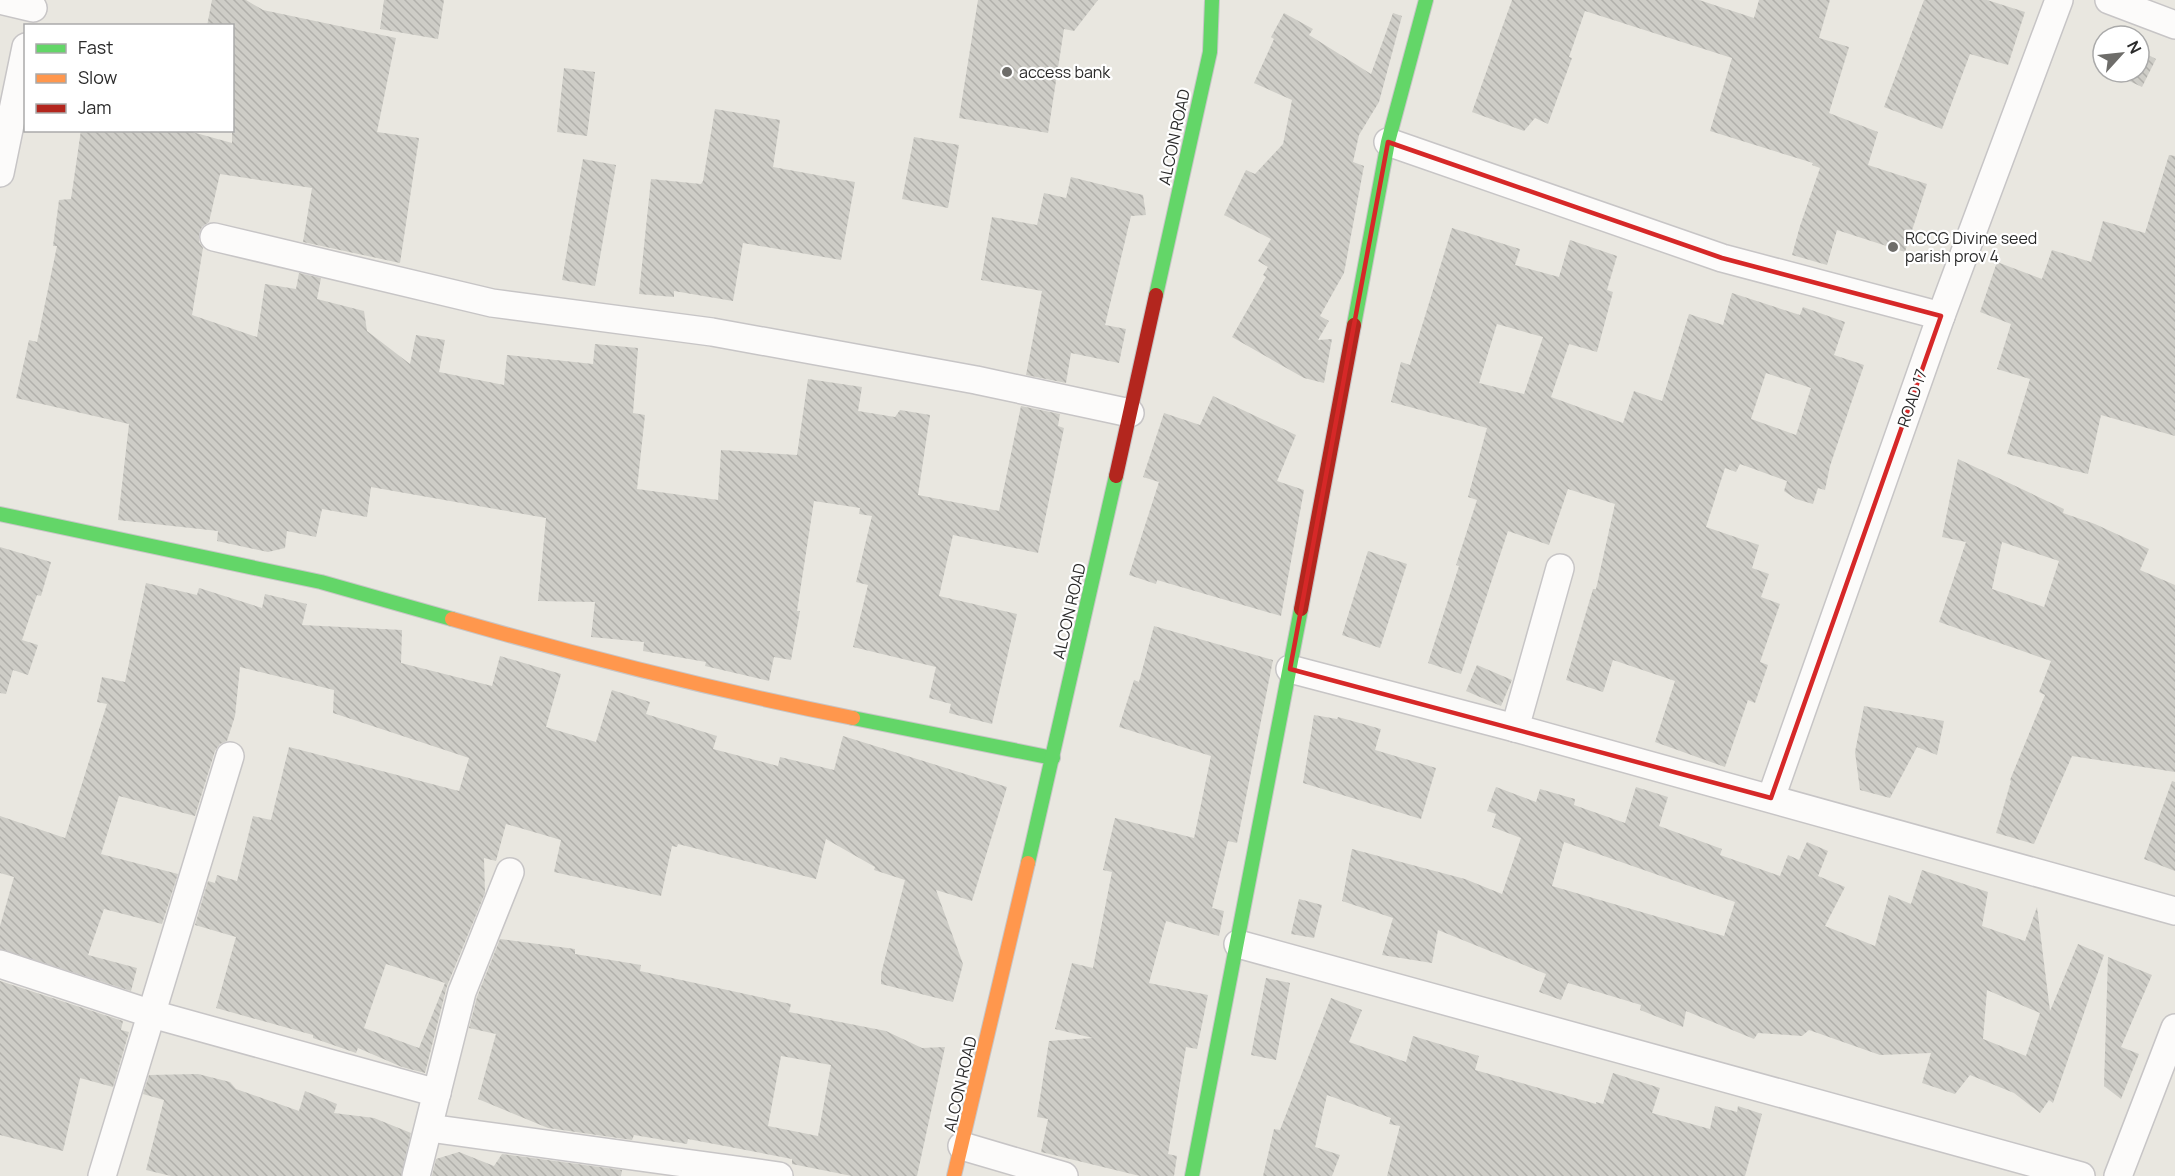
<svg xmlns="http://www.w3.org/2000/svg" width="2175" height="1176" font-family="Manrope,sans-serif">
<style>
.building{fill:url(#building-back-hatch);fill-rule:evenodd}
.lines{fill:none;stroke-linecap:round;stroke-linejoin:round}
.street-casing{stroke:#c7c5c6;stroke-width:30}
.fast-casing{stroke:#c7c5c6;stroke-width:16}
.slow-casing{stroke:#c7c5c6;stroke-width:16}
.jam-casing{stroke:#c7c5c6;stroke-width:16}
.street{stroke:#fcfbfa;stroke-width:27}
.fast{stroke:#63d668;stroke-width:14}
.slow{stroke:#ff974d;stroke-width:14}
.jam{stroke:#b3261e;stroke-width:14}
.marked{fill:none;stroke:#d62828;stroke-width:4.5;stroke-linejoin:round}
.poi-dot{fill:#6e6d6a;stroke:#fff;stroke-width:2}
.labels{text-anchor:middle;stroke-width:4.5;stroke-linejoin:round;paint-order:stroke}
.poi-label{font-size:16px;fill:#2b2b2b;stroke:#fff;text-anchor:start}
.street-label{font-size:16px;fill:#2b2b2b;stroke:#fff}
</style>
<defs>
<pattern id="building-back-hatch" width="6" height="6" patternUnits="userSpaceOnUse" patternTransform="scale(1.5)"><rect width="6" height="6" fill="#cecdc7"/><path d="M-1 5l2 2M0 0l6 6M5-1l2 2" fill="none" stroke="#b1b0ab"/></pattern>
</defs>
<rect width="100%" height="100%" fill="#e9e7e0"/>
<g class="building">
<path d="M 212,0 L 246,0 L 263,10 L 396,38 L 377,132 L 419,138 L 400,263 L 303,242 L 312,188 L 220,174 L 209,222 L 202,227 L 199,234 L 199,242 L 203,248 L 192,315 L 257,337 L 265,284 L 296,289 L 299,273 L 321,278 L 317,299 L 364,311 L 367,331 L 410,364 L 416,335 L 445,340 L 439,372 L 504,385 L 507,355 L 593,364 L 595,344 L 638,348 L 633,413 L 645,415 L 637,489 L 718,500 L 721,450 L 797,455 L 808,379 L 862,387 L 858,411 L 895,417 L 900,410 L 930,415 L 918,495 L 999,511 L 1021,406 L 1060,414 L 1058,426 L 1064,428 L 1038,553 L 953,535 L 939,596 L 1017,614 L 992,724 L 949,713 L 951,704 L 929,698 L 936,667 L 853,647 L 868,585 L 856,582 L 872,516 L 859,514 L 860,508 L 814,501 L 797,611 L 800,611 L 791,660 L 774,657 L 769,681 L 705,666 L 706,662 L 643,651 L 644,642 L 591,637 L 595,602 L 538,601 L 546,518 L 371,487 L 367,517 L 322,509 L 316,537 L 287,531 L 285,548 L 268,552 L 217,541 L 218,531 L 118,520 L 129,424 L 16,398 L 29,340 L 37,342 L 57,246 L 53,246 L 59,200 L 71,199 L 81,130 L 185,130 L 232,143 L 232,26 L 207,26 Z"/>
<path d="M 384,0 L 444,0 L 438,39 L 380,29 Z"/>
<path d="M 978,0 L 1098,0 L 1074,31 L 1064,29 L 1048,133 L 959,118 Z"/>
<path d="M 1512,0 L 1699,0 L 1754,18 L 1759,0 L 1830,0 L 1819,38 L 1849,47 L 1829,113 L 1878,132 L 1868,165 L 1927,184 L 1905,252 L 1837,230 L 1827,265 L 1792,255 L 1800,226 L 1820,168 L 1812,165 L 1813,163 L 1710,131 L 1732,58 L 1585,11 L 1569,57 L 1572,58 L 1548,124 L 1535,118 L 1524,131 L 1472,112 Z"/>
<path d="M 1924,0 L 1987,0 L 2025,12 L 2008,65 L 1970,54 L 1942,129 L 1884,107 Z"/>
<path d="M 1284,13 L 1313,29 L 1309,35 L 1371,74 L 1393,13 L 1402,16 L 1379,102 L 1359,135 L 1353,162 L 1364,166 L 1344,273 L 1320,316 L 1329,321 L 1318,340 L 1332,339 L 1324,383 L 1304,378 L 1232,337 L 1266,277 L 1263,275 L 1268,267 L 1258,261 L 1271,239 L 1224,215 L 1246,170 L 1255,174 L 1283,144 L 1292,100 L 1254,83 L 1274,39 L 1271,37 Z"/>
<path d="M 2139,50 L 2156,59 L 2142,87 L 2110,72 L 2139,72 Z"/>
<path d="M 564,68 L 595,72 L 587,136 L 557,132 Z"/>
<path d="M 715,109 L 780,120 L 773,167 L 855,182 L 841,260 L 743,243 L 733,301 L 674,291 L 674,297 L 639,294 L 651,179 L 701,184 L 703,181 Z"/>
<path d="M 914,137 L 959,145 L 948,208 L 902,199 Z"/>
<path d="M 2169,155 L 2175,156 L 2175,436 L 2101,415 L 2088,474 L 2007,454 L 2030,379 L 1997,369 L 2011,324 L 1980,312 L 1997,262 L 2042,279 L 2052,250 L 2091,262 L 2103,221 L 2145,233 Z"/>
<path d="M 583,159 L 616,165 L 595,286 L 562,280 Z"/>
<path d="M 1071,177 L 1143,195 L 1146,215 L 1131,216 L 1105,325 L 1126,329 L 1119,363 L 1071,353 L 1066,383 L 1026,375 L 1042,291 L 981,280 L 992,217 L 1037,225 L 1044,193 L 1066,198 Z"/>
<path d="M 1452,228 L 1520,249 L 1515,265 L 1559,277 L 1570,240 L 1617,256 L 1607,290 L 1613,292 L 1597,352 L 1569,344 L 1551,397 L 1623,423 L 1634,391 L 1662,401 L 1689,314 L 1723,325 L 1732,293 L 1800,315 L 1803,307 L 1845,322 L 1834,355 L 1864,365 L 1830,466 L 1825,490 L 1818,488 L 1813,504 L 1796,499 L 1784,491 L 1787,481 L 1740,464 L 1736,472 L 1725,468 L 1706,527 L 1759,545 L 1752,568 L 1769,574 L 1761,597 L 1780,604 L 1760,662 L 1768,665 L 1755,703 L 1748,700 L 1725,767 L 1655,742 L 1675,681 L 1613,660 L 1603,692 L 1566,680 L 1593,589 L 1596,589 L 1615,504 L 1568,489 L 1549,545 L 1508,531 L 1461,674 L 1428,663 L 1459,566 L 1456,565 L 1477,500 L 1468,497 L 1487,428 L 1391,402 L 1401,362 L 1410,365 ZM 1497,324 L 1543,337 L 1524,394 L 1479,383 ZM 1766,373 L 1811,388 L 1796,435 L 1751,419 Z"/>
<path d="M 1213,396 L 1296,435 L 1277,481 L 1304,490 L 1281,616 L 1157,580 L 1156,584 L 1129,575 L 1159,482 L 1143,477 L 1164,413 L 1200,425 Z"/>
<path d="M 1958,459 L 2064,509 L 2063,513 L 2095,524 L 2149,549 L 2140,570 L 2175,585 L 2175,772 L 2072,756 L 2034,844 L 1996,833 L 2011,781 L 2010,780 L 2045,695 L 2039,692 L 2051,661 L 1939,622 L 1966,542 L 1942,537 ZM 2002,542 L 2059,561 L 2044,607 L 1992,589 Z"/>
<path d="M 0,547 L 51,562 L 41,596 L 37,595 L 22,640 L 38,645 L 28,675 L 13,670 L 6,694 L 0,693 Z"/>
<path d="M 1368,551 L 1407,564 L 1380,648 L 1342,635 Z"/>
<path d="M 146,583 L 197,595 L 199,588 L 262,608 L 265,594 L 307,604 L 302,625 L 402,630 L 401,663 L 492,686 L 500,656 L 561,674 L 546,727 L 596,742 L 612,690 L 650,702 L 646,714 L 717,736 L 713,749 L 778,766 L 780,757 L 834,770 L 843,736 L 1007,787 L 972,901 L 936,890 L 963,964 L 953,1002 L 881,984 L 881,974 L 905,880 L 874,870 L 875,867 L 826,839 L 816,879 L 678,844 L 677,847 L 672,846 L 661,896 L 554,872 L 561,840 L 506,824 L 496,861 L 484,858 L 485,893 L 447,986 L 425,1073 L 402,1067 L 358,1048 L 356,1053 L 313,1038 L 313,1035 L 216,1008 L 236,937 L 195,925 L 208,881 L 215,883 L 217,875 L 237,881 L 253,816 L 271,820 L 289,747 L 459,791 L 469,758 L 333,713 L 334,690 L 240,667 L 235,716 L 227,741 L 220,744 L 215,751 L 195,816 L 119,796 L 101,854 L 178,874 L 162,924 L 104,909 L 88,955 L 137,968 L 131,991 L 0,949 L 0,926 L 14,877 L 0,873 L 0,816 L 65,838 L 107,704 L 97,702 L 102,677 L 125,682 ZM 386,964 L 445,983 L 419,1048 L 364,1028 Z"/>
<path d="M 1154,626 L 1273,660 L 1237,843 L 1228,841 L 1212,908 L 1224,911 L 1219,936 L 1166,921 L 1149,983 L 1208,995 L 1197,1049 L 1186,1047 L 1168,1154 L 1177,1156 L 1174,1176 L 1140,1176 L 1041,1152 L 1048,1119 L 1037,1117 L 1049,1041 L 1093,1038 L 1055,1029 L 1072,963 L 1093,968 L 1112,872 L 1103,870 L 1115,818 L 1194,838 L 1211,756 L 1119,727 L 1134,680 L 1139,682 Z"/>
<path d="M 1477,665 L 1512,680 L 1501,706 L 1466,691 Z"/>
<path d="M 1864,706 L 1944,721 L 1937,755 L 1917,747 L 1890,798 L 1860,790 L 1855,752 Z"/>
<path d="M 1314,715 L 1337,719 L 1338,717 L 1381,729 L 1375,750 L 1436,768 L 1421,819 L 1303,783 Z"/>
<path d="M 2172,781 L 2175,782 L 2175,871 L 2144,859 Z"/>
<path d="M 1496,787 L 1536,802 L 1540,789 L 1575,799 L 1574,805 L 1625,823 L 1636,787 L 1668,797 L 1659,826 L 1722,849 L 1720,855 L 1780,876 L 1788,855 L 1799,860 L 1807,842 L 1828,851 L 1818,876 L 1845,887 L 1825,926 L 1875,946 L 1889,895 L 1911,904 L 1922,870 L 1988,892 L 1982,926 L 2025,941 L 2037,907 L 2050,1011 L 2078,944 L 2104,955 L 2053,1103 L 2049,1100 L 2040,1113 L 2014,1093 L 1970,1075 L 1955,1094 L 1922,1083 L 1931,1053 L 1880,1055 L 1809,1030 L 1802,1036 L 1758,1033 L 1754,1039 L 1686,1011 L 1683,1027 L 1640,1010 L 1641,1005 L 1568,983 L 1561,1000 L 1539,992 L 1546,974 L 1438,930 L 1432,963 L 1382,955 L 1393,918 L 1342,901 L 1352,849 L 1465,879 L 1502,894 L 1521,838 L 1492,827 L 1496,814 L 1487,811 ZM 1564,842 L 1735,902 L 1724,936 L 1552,886 ZM 1987,990 L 2040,1013 L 2026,1056 L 1983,1039 Z"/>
<path d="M 1299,899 L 1322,905 L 1314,938 L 1291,934 Z"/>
<path d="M 500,939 L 575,949 L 575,954 L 641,965 L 640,971 L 791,1004 L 789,1012 L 886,1031 L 922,1048 L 945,1047 L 917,1176 L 852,1176 L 792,1164 L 792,1159 L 688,1139 L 687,1144 L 634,1135 L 632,1140 L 548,1128 L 478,1099 L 496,1034 L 469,1028 L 477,997 ZM 781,1056 L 831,1065 L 818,1136 L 768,1126 Z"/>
<path d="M 2108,957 L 2152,975 L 2121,1047 L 2139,1054 L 2121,1099 L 2104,1086 Z"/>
<path d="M 1266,978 L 1290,983 L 1276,1060 L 1251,1055 Z"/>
<path d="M 0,981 L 123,1021 L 121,1030 L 129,1032 L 113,1087 L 80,1078 L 63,1151 L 0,1135 Z"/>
<path d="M 1331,998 L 1362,1010 L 1349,1042 L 1406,1062 L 1413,1036 L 1479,1056 L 1475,1070 L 1596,1104 L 1596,1102 L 1603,1104 L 1613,1073 L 1660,1088 L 1652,1113 L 1710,1129 L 1715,1106 L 1737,1112 L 1738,1106 L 1762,1114 L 1745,1176 L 1387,1176 L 1400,1126 L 1389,1124 L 1391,1118 L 1327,1095 L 1315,1147 L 1340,1155 L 1332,1176 L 1263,1176 L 1274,1129 L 1280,1130 Z"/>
<path d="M 198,1074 L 230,1082 L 236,1089 L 299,1111 L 305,1091 L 337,1104 L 334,1113 L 374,1118 L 411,1133 L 401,1176 L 171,1176 L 146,1170 L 164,1100 L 143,1094 L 149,1075 Z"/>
<path d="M 459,1152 L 494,1166 L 502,1154 L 622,1170 L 621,1176 L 432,1176 L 436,1159 Z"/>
</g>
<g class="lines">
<defs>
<g id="street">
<path d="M 0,0 L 33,8"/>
<path d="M 2109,0 L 2175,25"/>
<path d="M 1388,142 L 1722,258 L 1941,316"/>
<path d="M 0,173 L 26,47"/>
<path d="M 214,237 L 492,303 L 712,332 L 976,380 L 1130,413"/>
<path d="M 1290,669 L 1515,728 L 2175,911"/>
<path d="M 1515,728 L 1560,568"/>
<path d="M 1771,798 L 1941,316 L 2059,0"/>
<path d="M 1238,944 L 2081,1176"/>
<path d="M 0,964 L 152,1014 L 437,1093"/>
<path d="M 429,1128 L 779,1176"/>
<path d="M 962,1146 L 1064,1176"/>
<path d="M 102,1176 L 230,756"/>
<path d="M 416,1176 L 462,992 L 510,872"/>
<path d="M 2118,1176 L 2175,1028"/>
</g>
<g id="fast">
<path d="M 1156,295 L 1210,52 L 1212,0"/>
<path d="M 1354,325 L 1388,142 L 1426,0"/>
<path d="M 0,514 L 321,582 L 452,619"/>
<path d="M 853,718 L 1053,758"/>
<path d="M 1028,863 L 1116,476"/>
<path d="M 1192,1176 L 1301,609"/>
</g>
<g id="slow">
<path d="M 452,619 C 584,657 718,691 853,718"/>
<path d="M 954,1176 L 1028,863"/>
</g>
<g id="jam">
<path d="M 1116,476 L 1156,295"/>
<path d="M 1301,609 L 1354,325"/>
</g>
</defs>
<use href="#street" class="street-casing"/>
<use href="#fast" class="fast-casing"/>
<use href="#slow" class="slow-casing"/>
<use href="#jam" class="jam-casing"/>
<use href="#street" class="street"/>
<use href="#fast" class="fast"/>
<use href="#slow" class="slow"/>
<use href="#jam" class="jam"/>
</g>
<path class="marked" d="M 1388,142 L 1722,258 L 1941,316 L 1771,798 L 1290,669 Z"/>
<g class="poi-dot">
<circle cx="1007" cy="72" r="6"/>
<circle cx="1893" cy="247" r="6"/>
</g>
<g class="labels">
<g class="poi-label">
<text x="1019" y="78">access bank</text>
<text x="1905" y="244">RCCG Divine seed<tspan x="1905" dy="18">parish prov 4</tspan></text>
</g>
<g class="street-label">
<text transform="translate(1174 137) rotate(-78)" y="6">ALCON ROAD</text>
<text transform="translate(1912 398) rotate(-71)" y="6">ROAD 17</text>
<text transform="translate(1069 611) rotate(-77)" y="6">ALCON ROAD</text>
<text transform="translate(960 1084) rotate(-77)" y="6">ALCON ROAD</text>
</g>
</g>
<rect x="24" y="24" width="210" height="108" fill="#ffffff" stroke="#aaaaaa" stroke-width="1.5"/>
<rect x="36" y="44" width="30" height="9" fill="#63d668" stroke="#aaaaaa" stroke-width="1.5"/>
<text x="78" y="54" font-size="18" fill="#2b2b2b">Fast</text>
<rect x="36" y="74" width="30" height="9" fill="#ff974d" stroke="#aaaaaa" stroke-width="1.5"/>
<text x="78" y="84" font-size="18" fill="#2b2b2b">Slow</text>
<rect x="36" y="104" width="30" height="9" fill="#b3261e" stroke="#aaaaaa" stroke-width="1.5"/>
<text x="78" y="114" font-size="18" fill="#2b2b2b">Jam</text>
<g transform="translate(2121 54) rotate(63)"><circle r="28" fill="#ffffff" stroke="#aaaaaa" stroke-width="1.5"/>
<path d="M0-4.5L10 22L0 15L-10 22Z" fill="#6e6d6a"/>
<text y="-9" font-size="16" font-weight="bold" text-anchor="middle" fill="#2b2b2b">N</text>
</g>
</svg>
